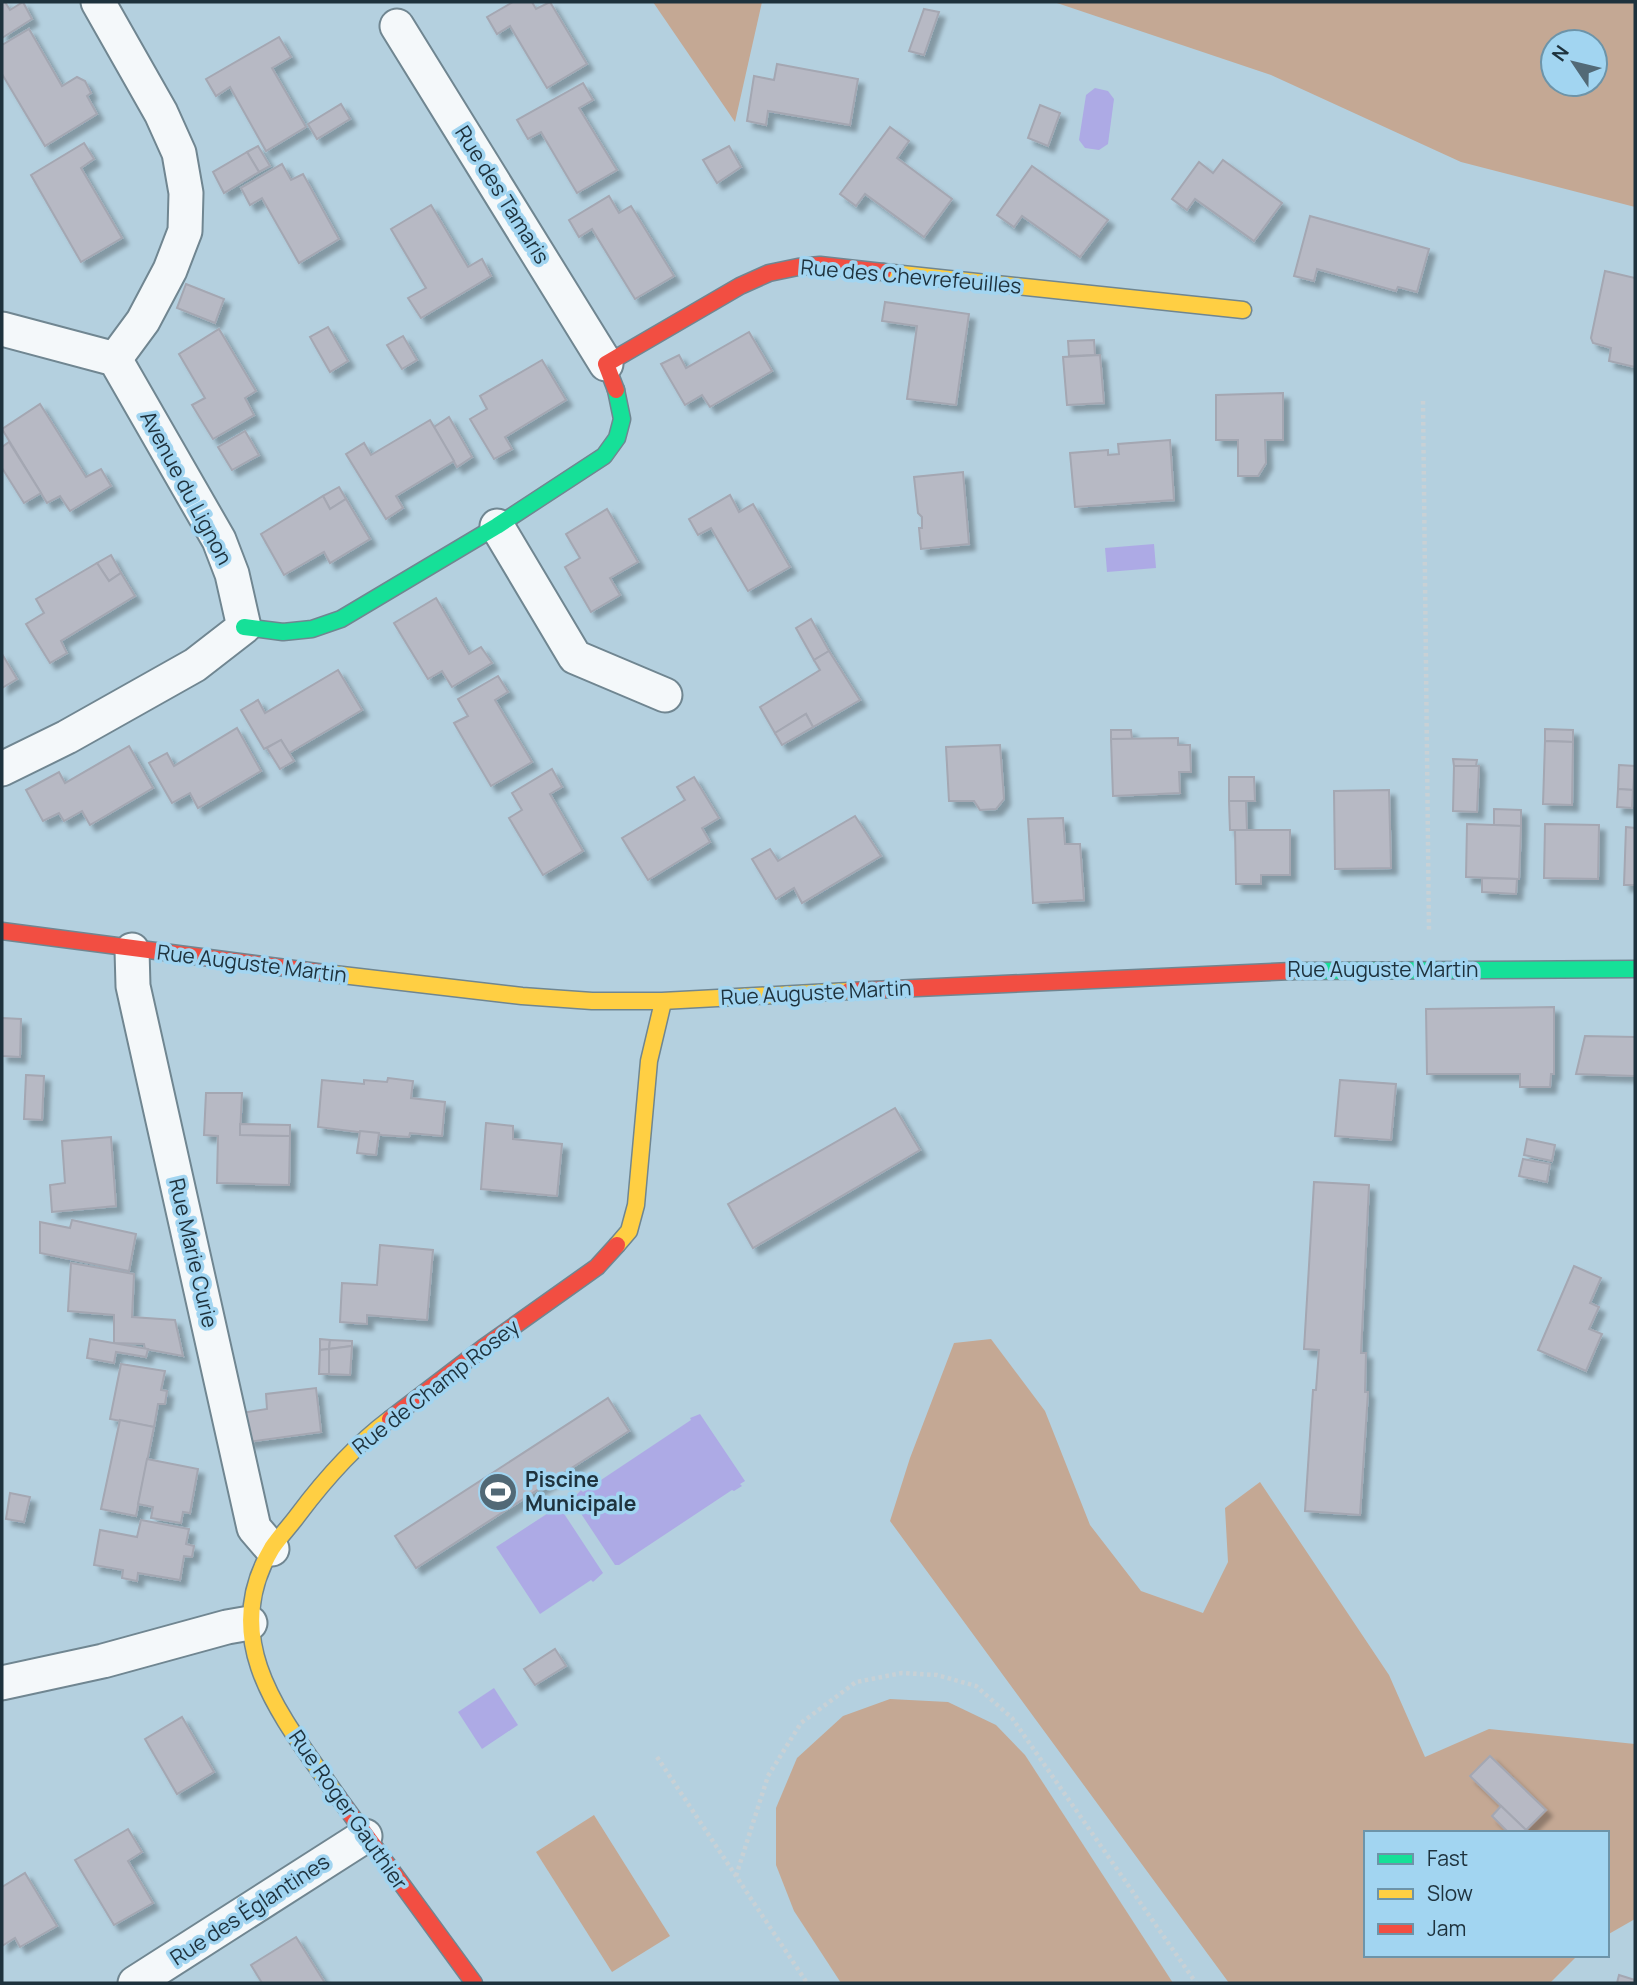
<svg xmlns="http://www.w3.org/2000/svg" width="1637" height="1985" font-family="Manrope,sans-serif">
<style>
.green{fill:#c4a894;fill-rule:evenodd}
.water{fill:#adaae5}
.building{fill:#b7b9c4;stroke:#a4a7b2;stroke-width:2;filter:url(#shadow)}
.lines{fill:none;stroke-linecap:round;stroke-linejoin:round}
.street-casing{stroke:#708691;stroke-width:37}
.fast-casing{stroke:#708691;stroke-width:19}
.slow-casing{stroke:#708691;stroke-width:19}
.jam-casing{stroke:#708691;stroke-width:19}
.path{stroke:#c8d1d6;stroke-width:4.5;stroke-dasharray:3.5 3.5;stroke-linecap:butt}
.street{stroke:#f4f8fa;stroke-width:33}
.fast{stroke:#16e098;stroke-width:16}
.slow{stroke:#ffcf43;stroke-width:16}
.jam{stroke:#f24e42;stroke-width:16}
.labels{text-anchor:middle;stroke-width:7;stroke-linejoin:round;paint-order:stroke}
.street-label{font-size:21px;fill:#1e323d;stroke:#a2d5f1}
.poi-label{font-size:21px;font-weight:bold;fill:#1e323d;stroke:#a2d5f1;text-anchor:start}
</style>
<defs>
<filter id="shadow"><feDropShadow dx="6" dy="6" stdDeviation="2" flood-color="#0004"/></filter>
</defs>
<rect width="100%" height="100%" fill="#b4d0df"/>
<g class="green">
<path d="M 653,2 L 762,2 L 735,122 Z"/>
<path d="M 1054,2 L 1635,2 L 1635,207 L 1461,162 L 1271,75 ZM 1595,42 L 1595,84 L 1553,84 L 1553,42 Z"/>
<path d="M 991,1339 L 1045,1411 L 1090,1525 L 1141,1591 L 1203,1613 L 1228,1562 L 1225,1508 L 1260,1482 L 1389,1675 L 1425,1757 L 1489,1729 L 1635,1744 L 1635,1919 L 1607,1935 L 1607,1833 L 1366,1833 L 1366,1955 L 1578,1955 L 1550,1983 L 1229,1983 L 890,1521 L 910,1458 L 954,1343 Z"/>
<path d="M 890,1699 L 948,1702 L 996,1725 L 1025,1755 L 1173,1983 L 841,1983 L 794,1911 L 776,1865 L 776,1808 L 797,1758 L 843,1716 Z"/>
<path d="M 594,1815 L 670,1936 L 612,1972 L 536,1852 Z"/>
</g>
<g class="water">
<path d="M 1095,88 L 1108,91 L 1114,99 L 1108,144 L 1099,150 L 1085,148 L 1079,140 L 1086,95 Z"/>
<path d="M 1154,544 L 1156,568 L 1107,572 L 1105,548 Z"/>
<path d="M 700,1414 L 745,1481 L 740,1484 L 742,1486 L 734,1491 L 732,1490 L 619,1565 L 615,1565 L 572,1500 L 581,1490 L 583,1492 L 691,1420 L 690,1418 Z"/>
<path d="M 559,1506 L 603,1573 L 593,1582 L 591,1580 L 540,1614 L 496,1547 Z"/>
<path d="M 494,1688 L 518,1725 L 482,1749 L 458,1712 Z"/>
</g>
<g class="building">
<path d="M 2,2 L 5,2 L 10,10 L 23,2 L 32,19 L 2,38 Z"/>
<path d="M 513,2 L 532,2 L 536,9 L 550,2 L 587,64 L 547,88 L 510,26 L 497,34 L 487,17 Z"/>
<path d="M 924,9 L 939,12 L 924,55 L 909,51 Z"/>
<path d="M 29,29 L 62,86 L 77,77 L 85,81 L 91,93 L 87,96 L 97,114 L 45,146 L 2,74 L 2,45 Z"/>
<path d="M 279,37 L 291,57 L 272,68 L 306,127 L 266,151 L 230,87 L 216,96 L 206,79 Z"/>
<path d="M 777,64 L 858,79 L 850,125 L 768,111 L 766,125 L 747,121 L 754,76 L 774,80 Z"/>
<path d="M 583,83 L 593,100 L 579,108 L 617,170 L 577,193 L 541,132 L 528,139 L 517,120 Z"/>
<path d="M 341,104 L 350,119 L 317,139 L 308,124 Z"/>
<path d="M 1040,105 L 1060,113 L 1048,146 L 1028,138 Z"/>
<path d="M 890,127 L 909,141 L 897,158 L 952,199 L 924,237 L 865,194 L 856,206 L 840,194 Z"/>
<path d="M 84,143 L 94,159 L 81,168 L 122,238 L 81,262 L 31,175 Z"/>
<path d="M 258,146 L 270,166 L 259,172 L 247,152 Z"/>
<path d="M 729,146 L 741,167 L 717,183 L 703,160 Z"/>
<path d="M 247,152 L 259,172 L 224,193 L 213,172 Z"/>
<path d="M 1223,160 L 1282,203 L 1254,241 L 1195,199 L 1187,210 L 1172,199 L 1199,162 L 1213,173 Z"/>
<path d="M 282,164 L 291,180 L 303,174 L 339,239 L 299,263 L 262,198 L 250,205 L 241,188 Z"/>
<path d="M 1032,166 L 1108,220 L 1080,257 L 1022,216 L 1014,227 L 997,215 Z"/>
<path d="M 609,196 L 619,213 L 631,206 L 674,276 L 635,299 L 592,229 L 579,237 L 569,220 Z"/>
<path d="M 431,205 L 468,267 L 482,259 L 491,276 L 421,318 L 408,298 L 426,288 L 391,229 Z"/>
<path d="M 1310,216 L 1429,249 L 1417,292 L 1398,287 L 1396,291 L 1317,269 L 1314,281 L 1294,276 Z"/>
<path d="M 1605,271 L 1635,278 L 1635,367 L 1609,361 L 1611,348 L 1593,343 L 1591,338 Z"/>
<path d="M 186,284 L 224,299 L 215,323 L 177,308 Z"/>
<path d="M 885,302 L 969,314 L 956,405 L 907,399 L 917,326 L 882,321 Z"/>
<path d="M 328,327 L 348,361 L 330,372 L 310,337 Z"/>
<path d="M 219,329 L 256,391 L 245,398 L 254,415 L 213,439 L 192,405 L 205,398 L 179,354 Z"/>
<path d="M 749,332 L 772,371 L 710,407 L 702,395 L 685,405 L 661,364 L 679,355 L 686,368 Z"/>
<path d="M 403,336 L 417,360 L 402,369 L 387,345 Z"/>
<path d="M 1094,340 L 1095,355 L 1069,356 L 1068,341 Z"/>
<path d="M 1100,355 L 1104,403 L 1067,405 L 1063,357 Z"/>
<path d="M 542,360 L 566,400 L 505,437 L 512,449 L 494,459 L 470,419 L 487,409 L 480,396 Z"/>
<path d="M 1283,393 L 1283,440 L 1265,440 L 1266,463 L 1258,476 L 1238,476 L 1238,440 L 1216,440 L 1216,395 Z"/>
<path d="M 40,404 L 86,477 L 101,469 L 111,486 L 70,511 L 60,496 L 47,503 L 2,429 Z"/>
<path d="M 449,417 L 472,457 L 457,467 L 434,427 Z"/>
<path d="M 430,420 L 454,461 L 396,496 L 403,508 L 386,519 L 346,454 L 364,443 L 371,455 Z"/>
<path d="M 245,431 L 259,455 L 232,470 L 218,447 Z"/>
<path d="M 1170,440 L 1174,500 L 1075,507 L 1070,453 L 1108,450 L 1108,455 L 1119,454 L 1118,444 Z"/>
<path d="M 9,442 L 41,493 L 24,503 L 2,468 L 2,447 Z"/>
<path d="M 963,472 L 969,544 L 921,549 L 919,528 L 922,528 L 922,517 L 918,513 L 914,477 Z"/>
<path d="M 339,487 L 346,499 L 330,509 L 323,496 Z"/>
<path d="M 730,495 L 739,512 L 753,504 L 790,567 L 748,591 L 711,528 L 698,535 L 689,519 Z"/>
<path d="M 323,496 L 330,509 L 346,499 L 370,539 L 330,563 L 324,552 L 284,575 L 261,534 Z"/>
<path d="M 607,509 L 638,562 L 610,578 L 620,595 L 591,612 L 565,567 L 580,558 L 566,534 Z"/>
<path d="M 111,555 L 121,573 L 109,581 L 97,563 Z"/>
<path d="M 97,563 L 109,581 L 121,573 L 135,596 L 61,641 L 67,653 L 50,663 L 26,624 L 44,613 L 36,599 Z"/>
<path d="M 436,598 L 469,654 L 481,647 L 492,663 L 452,687 L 442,671 L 428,679 L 394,623 Z"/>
<path d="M 811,619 L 829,651 L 814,660 L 796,628 Z"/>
<path d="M 829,651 L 860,700 L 813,727 L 806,714 L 775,733 L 760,707 L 820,670 L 814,660 Z"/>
<path d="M 2,654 L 17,679 L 2,688 Z"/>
<path d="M 338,670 L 362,710 L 289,753 L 281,740 L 264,749 L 241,710 L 258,700 L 265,713 Z"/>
<path d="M 498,676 L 508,692 L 495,700 L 532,762 L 491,786 L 454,723 L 468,716 L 458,699 Z"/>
<path d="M 806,714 L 813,727 L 782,745 L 775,733 Z"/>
<path d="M 237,728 L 261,771 L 198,808 L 190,793 L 172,803 L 149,763 L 167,753 L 174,766 Z"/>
<path d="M 1545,729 L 1573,730 L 1573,742 L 1545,741 Z"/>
<path d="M 1111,730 L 1131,730 L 1132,739 L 1111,739 Z"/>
<path d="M 1178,738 L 1178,745 L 1190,745 L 1191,772 L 1179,772 L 1180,793 L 1113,796 L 1111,739 Z"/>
<path d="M 281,740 L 294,761 L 280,769 L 267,748 Z"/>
<path d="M 1545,741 L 1573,742 L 1572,805 L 1543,804 Z"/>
<path d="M 1000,745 L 1004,799 L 996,809 L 980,810 L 974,801 L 949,801 L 946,747 Z"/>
<path d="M 129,746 L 153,788 L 90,825 L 82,811 L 64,821 L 59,813 L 43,821 L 26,790 L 59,772 L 65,783 Z"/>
<path d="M 1453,759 L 1477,760 L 1476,766 L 1454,766 Z"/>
<path d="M 1619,765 L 1635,766 L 1633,790 L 1618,789 Z"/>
<path d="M 1454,766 L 1479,766 L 1477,812 L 1453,811 Z"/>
<path d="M 552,769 L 562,787 L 550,794 L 583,851 L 543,875 L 509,818 L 522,810 L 512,793 Z"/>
<path d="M 694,777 L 719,818 L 702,828 L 710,842 L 648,880 L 622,838 L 685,800 L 677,787 Z"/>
<path d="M 1229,777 L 1254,777 L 1255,801 L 1229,801 Z"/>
<path d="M 1618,789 L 1633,790 L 1632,808 L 1617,807 Z"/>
<path d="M 1389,790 L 1391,868 L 1335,869 L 1334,791 Z"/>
<path d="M 1229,801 L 1246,801 L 1247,830 L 1230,830 Z"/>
<path d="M 1494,809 L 1521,810 L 1521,826 L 1494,825 Z"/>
<path d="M 855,816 L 881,856 L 802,903 L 794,888 L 776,899 L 752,859 L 770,849 L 778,861 Z"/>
<path d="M 1063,818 L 1065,844 L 1080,844 L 1084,900 L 1033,903 L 1028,819 Z"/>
<path d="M 1467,824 L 1521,826 L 1519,879 L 1466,877 Z"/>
<path d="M 1545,824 L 1599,825 L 1598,879 L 1544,878 Z"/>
<path d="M 1626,827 L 1635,828 L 1635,885 L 1624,885 Z"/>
<path d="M 1235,830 L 1290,830 L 1290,875 L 1261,875 L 1261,884 L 1236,884 Z"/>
<path d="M 1482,878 L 1517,879 L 1516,894 L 1482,892 Z"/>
<path d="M 1554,1007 L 1554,1074 L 1551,1074 L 1550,1087 L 1520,1087 L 1520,1074 L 1427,1074 L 1426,1009 Z"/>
<path d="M 2,1018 L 21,1019 L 20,1057 L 2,1056 Z"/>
<path d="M 1585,1036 L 1635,1037 L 1635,1076 L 1576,1074 Z"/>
<path d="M 26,1075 L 44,1076 L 42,1120 L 24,1119 Z"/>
<path d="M 388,1078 L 413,1081 L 411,1098 L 445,1102 L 442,1136 L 410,1133 L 409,1137 L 382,1135 L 318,1127 L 322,1080 L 364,1084 L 364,1080 L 387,1082 Z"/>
<path d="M 1340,1080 L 1396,1084 L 1391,1140 L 1335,1136 Z"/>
<path d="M 206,1093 L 242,1093 L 240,1135 L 290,1136 L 289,1185 L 217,1183 L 218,1136 L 204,1135 Z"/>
<path d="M 895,1108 L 920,1150 L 753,1248 L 728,1204 Z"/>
<path d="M 486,1123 L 513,1126 L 513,1139 L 562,1144 L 557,1196 L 481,1189 Z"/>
<path d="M 240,1124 L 290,1125 L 290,1136 L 240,1135 Z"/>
<path d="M 360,1131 L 379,1133 L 376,1155 L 357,1153 Z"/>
<path d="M 111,1137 L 116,1206 L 52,1212 L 50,1185 L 65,1183 L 62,1141 Z"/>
<path d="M 1527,1139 L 1555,1145 L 1552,1161 L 1524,1155 Z"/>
<path d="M 1523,1159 L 1550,1164 L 1547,1182 L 1519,1176 Z"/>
<path d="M 1314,1182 L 1369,1185 L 1361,1353 L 1366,1353 L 1365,1392 L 1368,1392 L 1360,1515 L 1305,1511 L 1313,1390 L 1316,1390 L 1319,1350 L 1304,1349 Z"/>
<path d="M 72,1220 L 136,1234 L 129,1271 L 40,1253 L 40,1222 L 70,1228 Z"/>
<path d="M 380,1245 L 433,1250 L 427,1320 L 367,1315 L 367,1324 L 340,1322 L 342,1283 L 377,1285 Z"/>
<path d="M 71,1263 L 134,1274 L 132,1317 L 175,1320 L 183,1356 L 145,1349 L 144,1344 L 114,1343 L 114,1315 L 68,1311 Z"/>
<path d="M 1574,1266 L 1601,1278 L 1590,1303 L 1599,1307 L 1589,1329 L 1602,1334 L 1586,1371 L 1538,1350 Z"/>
<path d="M 90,1339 L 148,1349 L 146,1357 L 116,1352 L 114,1363 L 87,1358 Z"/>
<path d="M 320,1339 L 330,1340 L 329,1349 L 320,1350 Z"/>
<path d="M 330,1340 L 352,1341 L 352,1346 L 329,1349 Z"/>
<path d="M 352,1346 L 350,1375 L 329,1374 L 329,1349 Z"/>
<path d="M 329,1349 L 329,1374 L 319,1374 L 320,1350 Z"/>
<path d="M 121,1364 L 165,1371 L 161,1390 L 167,1391 L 165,1404 L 158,1404 L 154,1427 L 110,1419 Z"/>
<path d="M 316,1388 L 321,1432 L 248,1442 L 241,1413 L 267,1409 L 266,1394 Z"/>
<path d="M 608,1398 L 629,1431 L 416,1568 L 395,1536 Z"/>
<path d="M 120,1420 L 154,1427 L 136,1516 L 101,1509 Z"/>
<path d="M 147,1459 L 198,1469 L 190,1513 L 183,1512 L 181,1523 L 151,1518 L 153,1507 L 138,1504 Z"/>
<path d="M 10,1493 L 30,1497 L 24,1522 L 6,1519 Z"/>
<path d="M 141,1520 L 189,1529 L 186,1544 L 194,1546 L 192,1557 L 184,1556 L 180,1580 L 138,1573 L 137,1581 L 122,1578 L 123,1570 L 94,1565 L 100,1530 L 137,1537 Z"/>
<path d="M 555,1649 L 566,1666 L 535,1685 L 524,1669 Z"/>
<path d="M 182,1717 L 214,1772 L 177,1794 L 145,1739 Z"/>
<path d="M 1490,1756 L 1546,1810 L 1526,1830 L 1470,1776 Z"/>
<path d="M 1501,1806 L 1526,1830 L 1524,1833 L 1509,1833 L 1492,1816 Z"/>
<path d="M 128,1829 L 142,1852 L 128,1861 L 153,1903 L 114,1925 L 75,1860 Z"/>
<path d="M 25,1873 L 57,1926 L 20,1947 L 15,1938 L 2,1946 L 2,1887 Z"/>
<path d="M 296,1937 L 325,1983 L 262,1983 L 251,1965 Z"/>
<path d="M 1619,1975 L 1635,1980 L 1635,1983 L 1617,1983 Z"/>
</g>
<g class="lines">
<defs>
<g id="street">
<path d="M 98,2 L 161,113 L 179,153 L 186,193 L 185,231 L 170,270 L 143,321 L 115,359"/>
<path d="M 397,26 L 606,364"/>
<path d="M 2,329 L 115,359 L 219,540 L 232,574 L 244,627 L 195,665 L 67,737 L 2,769"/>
<path d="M 497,526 L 575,657 L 665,695"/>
<path d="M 132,950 L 133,986 L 254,1528 L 272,1549"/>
<path d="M 2,1683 L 103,1661 L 227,1627 L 250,1623"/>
<path d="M 135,1983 L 365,1836"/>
</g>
<g id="fast">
<path d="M 244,627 L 283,632 L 312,629 L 341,619 L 497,526 L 604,456 L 617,438 L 622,419 L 616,390"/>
<path d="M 1292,971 L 1635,969"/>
</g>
<g id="slow">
<path d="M 883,272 L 1243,310"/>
<path d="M 325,973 L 522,996 L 592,1001 L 662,1001 L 849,991"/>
<path d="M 617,1245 L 629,1231 L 636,1205 L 649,1061 L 663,1002"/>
<path d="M 338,1797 C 286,1722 215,1644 272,1548 C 280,1536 290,1526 298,1515 C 325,1479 354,1446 390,1419"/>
</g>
<g id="jam">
<path d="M 616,390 L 606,364 L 740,286 L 769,273 L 798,267 L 820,265 L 883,272"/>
<path d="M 2,931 L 325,973"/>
<path d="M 849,991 L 1292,971"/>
<path d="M 390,1419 L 483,1348 L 597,1267 L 617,1245"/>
<path d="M 338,1797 L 474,1983"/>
</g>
</defs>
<use href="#street" class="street-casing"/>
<use href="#fast" class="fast-casing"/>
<use href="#slow" class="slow-casing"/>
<use href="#jam" class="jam-casing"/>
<g class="path">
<path d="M 1423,401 L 1429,932"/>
<path d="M 657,1757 L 807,1983"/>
<path d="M 736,1876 L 768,1776 L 801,1723 L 856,1682 L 902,1673 L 937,1675 L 976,1686 L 1012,1718 L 1196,1983"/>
</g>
<use href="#street" class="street"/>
<use href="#fast" class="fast"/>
<use href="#slow" class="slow"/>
<use href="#jam" class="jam"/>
</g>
<defs>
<symbol id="stadium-disc" viewBox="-11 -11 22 22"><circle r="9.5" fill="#526976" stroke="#a2d5f1"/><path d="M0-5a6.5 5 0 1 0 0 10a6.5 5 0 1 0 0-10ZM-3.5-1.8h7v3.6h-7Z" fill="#fff"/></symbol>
</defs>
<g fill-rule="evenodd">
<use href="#stadium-disc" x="476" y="1470" width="44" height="44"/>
</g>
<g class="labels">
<g class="street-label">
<text transform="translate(502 195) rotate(58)" y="7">Rue des Tamaris</text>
<text transform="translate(911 277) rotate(5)" y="7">Rue des Chevrefeuilles</text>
<text transform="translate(186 488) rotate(62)" y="7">Avenue du Lignon</text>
<text transform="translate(252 964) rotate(7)" y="7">Rue Auguste Martin</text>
<text x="1383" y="977">Rue Auguste Martin</text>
<text transform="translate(816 993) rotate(-3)" y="7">Rue Auguste Martin</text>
<text transform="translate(193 1253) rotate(77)" y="7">Rue Marie Curie</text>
<text transform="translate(436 1387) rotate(-38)" y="7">Rue de Champ Rosey</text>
<text transform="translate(348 1810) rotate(55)" y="7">Rue Roger Gauthier</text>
<text transform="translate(250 1910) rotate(-33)" y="7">Rue des Églantines</text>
</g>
<g class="poi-label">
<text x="525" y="1487">Piscine<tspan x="525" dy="24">Municipale</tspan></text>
</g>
</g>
<rect width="1637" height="1985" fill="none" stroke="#1e323d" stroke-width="7"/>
<rect x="1364" y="1831" width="245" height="126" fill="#a2d5f1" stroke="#6d94a9" stroke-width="2"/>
<rect x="1378" y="1854" width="35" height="10" fill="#16e098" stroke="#6d94a9" stroke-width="2"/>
<text x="1427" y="1866" font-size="21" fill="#1e323d">Fast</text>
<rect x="1378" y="1889" width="35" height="10" fill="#ffcf43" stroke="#6d94a9" stroke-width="2"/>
<text x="1427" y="1901" font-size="21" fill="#1e323d">Slow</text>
<rect x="1378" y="1924" width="35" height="10" fill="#f24e42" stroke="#6d94a9" stroke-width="2"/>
<text x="1427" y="1936" font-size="21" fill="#1e323d">Jam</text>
<g transform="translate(1574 63) rotate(305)"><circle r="33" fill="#a2d5f1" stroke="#6d94a9" stroke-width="2"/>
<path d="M0-5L12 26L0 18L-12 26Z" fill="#526976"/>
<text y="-10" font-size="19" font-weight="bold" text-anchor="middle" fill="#1e323d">N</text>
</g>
</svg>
